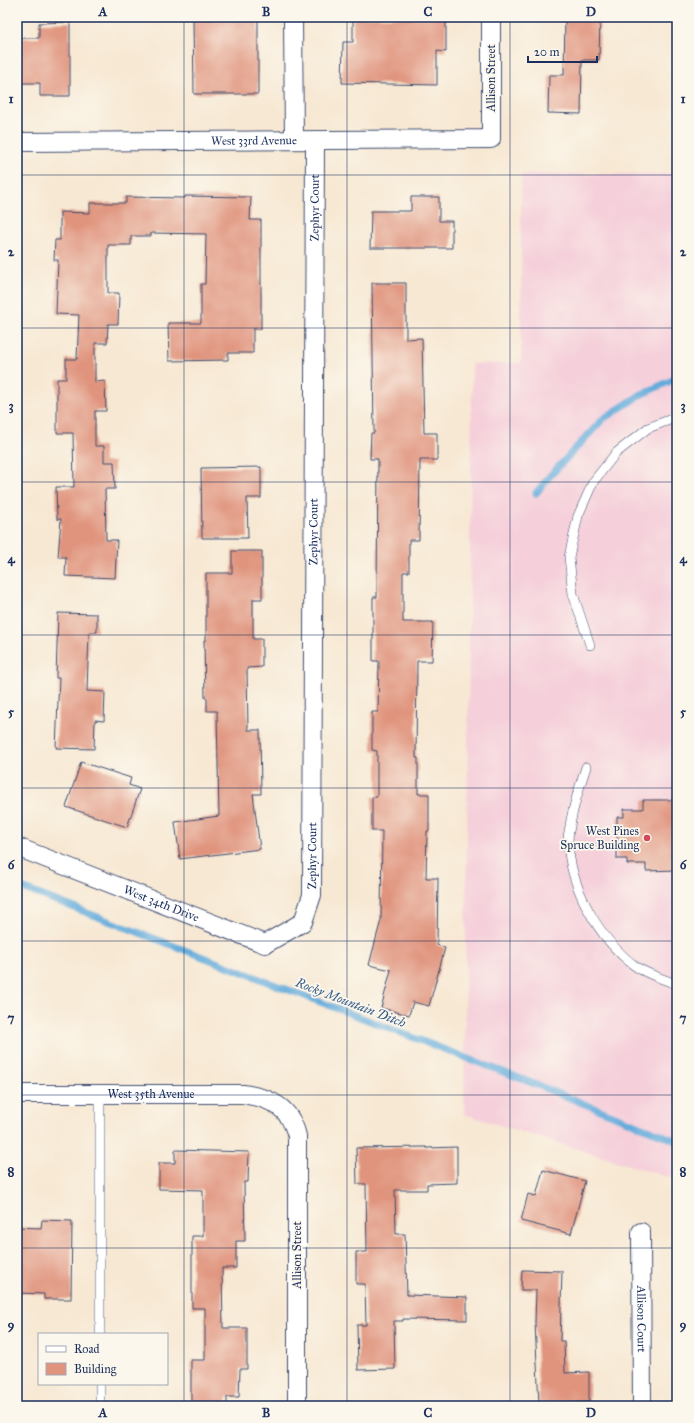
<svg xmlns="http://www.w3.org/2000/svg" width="694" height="1423" font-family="'IM FELL Great Primer',serif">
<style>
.built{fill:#f5cfda}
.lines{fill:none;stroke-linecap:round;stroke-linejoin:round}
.stream{stroke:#63acdb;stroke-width:7}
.building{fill:#e0947e}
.lane-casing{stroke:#3c4b70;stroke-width:10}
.street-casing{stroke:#3c4b70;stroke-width:20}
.lane{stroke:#fff;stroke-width:9}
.street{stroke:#fff;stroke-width:18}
.grid{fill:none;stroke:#1b2f5e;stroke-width:1;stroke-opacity:0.55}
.poi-dot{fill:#d1495b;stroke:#fbf7ec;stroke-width:1.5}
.labels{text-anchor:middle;stroke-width:3.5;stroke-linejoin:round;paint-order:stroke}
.street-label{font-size:12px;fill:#1b2f5e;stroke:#fbf7ec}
.poi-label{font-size:12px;fill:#1b2f5e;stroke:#fbf7ec;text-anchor:end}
.water-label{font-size:13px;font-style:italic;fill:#345b8a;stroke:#fbf7ec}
.neatline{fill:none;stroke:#1b2f5e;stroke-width:1.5}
.grid-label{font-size:13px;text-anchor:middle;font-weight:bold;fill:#1b2f5e}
</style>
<rect width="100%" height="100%" fill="#fbf7ec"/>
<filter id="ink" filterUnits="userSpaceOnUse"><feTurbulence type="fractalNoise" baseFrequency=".025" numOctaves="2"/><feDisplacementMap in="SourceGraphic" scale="8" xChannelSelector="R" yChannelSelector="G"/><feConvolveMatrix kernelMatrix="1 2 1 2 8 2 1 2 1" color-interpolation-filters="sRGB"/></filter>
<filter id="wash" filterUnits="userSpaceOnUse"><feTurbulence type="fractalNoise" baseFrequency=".012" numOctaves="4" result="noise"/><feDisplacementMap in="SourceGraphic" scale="16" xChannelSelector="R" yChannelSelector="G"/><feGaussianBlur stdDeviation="0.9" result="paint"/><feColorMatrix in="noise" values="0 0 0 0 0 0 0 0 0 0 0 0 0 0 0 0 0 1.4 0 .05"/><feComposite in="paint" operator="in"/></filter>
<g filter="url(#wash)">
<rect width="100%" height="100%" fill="#f7e8d3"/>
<path class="built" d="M 521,174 L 677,174 L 677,1180 L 464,1114 L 472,364 L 521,363 Z"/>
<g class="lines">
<g class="stream">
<path d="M 536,493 L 549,477 L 603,419 L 642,394 L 677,378"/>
<path d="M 17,886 L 540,1086 L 677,1141"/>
</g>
</g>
<g id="blocks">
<g class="building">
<path d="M 353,17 L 446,18 L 446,52 L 437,51 L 437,85 L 342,83 L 343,42 L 353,42 Z"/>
<path d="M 565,17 L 600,17 L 599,60 L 582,60 L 581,114 L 548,113 L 549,75 L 564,75 Z"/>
<path d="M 258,18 L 258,94 L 194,94 L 193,19 Z"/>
<path d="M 70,22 L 70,96 L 40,96 L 40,83 L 21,83 L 21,38 L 39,38 L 39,23 Z"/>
<path d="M 185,196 L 251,197 L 250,220 L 261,220 L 261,329 L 253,329 L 253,353 L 228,353 L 228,360 L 169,361 L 168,323 L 201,323 L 201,284 L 205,284 L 206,234 L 151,233 L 151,236 L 131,236 L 131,245 L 108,245 L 108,293 L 119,293 L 118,324 L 108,324 L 107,343 L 95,343 L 95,382 L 105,381 L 106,411 L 95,411 L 95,446 L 104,446 L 104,462 L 114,462 L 115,489 L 105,489 L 106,540 L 117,540 L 115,578 L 65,576 L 66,557 L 58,557 L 61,519 L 57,519 L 56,487 L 74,487 L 73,433 L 57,433 L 57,379 L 66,379 L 66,359 L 77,359 L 79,315 L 56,314 L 58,260 L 54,260 L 55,240 L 60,240 L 60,212 L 90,213 L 90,203 L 126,203 L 126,197 L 185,198 Z"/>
<path d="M 411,197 L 439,197 L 439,221 L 452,221 L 452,248 L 370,248 L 371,211 L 411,211 Z"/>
<path d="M 372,283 L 406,283 L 406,339 L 422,338 L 424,433 L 437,433 L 437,460 L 420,460 L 419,540 L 409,540 L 409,572 L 403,572 L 403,622 L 433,622 L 432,661 L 417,661 L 416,758 L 418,758 L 418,794 L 429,794 L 429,831 L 427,831 L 426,878 L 438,878 L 437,945 L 445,948 L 429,1006 L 413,1002 L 409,1015 L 381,1008 L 391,970 L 369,965 L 381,920 L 382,831 L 372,831 L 372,797 L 377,797 L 377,751 L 372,750 L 372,712 L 378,712 L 379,661 L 373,661 L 373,597 L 377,597 L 378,459 L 370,459 L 371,433 L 374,433 Z"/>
<path d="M 261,467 L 261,498 L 247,498 L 248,538 L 202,538 L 201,468 Z"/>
<path d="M 232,551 L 262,551 L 262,599 L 253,599 L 253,639 L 262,639 L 262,667 L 247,668 L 248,730 L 260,730 L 261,794 L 253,794 L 260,849 L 180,859 L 175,822 L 219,816 L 217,711 L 207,711 L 207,698 L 205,698 L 204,640 L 206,640 L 206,573 L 232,573 Z"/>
<path d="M 58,613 L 97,614 L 97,632 L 89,632 L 87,691 L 105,692 L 104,721 L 95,720 L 94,749 L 56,748 L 59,678 L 56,678 Z"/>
<path d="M 81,762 L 131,778 L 129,785 L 140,789 L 127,827 L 66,807 Z"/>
<path d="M 643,800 L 677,800 L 677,870 L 646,871 L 646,864 L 627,864 L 627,859 L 617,859 L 617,817 L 624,817 L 624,809 L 643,809 Z"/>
<path d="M 426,1147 L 427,1148 L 457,1147 L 457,1183 L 427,1184 L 427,1190 L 395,1190 L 396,1234 L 405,1234 L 407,1295 L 467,1297 L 467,1320 L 403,1319 L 403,1321 L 394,1321 L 395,1369 L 358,1370 L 357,1325 L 366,1325 L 365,1284 L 356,1284 L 356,1252 L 367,1252 L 366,1184 L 357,1184 L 356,1148 Z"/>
<path d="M 175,1150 L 249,1152 L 248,1182 L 244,1182 L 245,1241 L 236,1241 L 236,1268 L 222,1268 L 223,1328 L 247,1328 L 247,1369 L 240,1369 L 239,1397 L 227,1397 L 227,1406 L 191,1406 L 191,1360 L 205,1360 L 205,1308 L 192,1308 L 192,1236 L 203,1236 L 203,1190 L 159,1189 L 159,1163 L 175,1163 Z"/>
<path d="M 543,1170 L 585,1181 L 571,1234 L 521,1221 L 528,1194 L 536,1196 Z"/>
<path d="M 42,1220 L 72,1221 L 71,1299 L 44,1299 L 44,1294 L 17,1293 L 17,1227 L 41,1228 Z"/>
<path d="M 522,1270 L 562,1271 L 560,1341 L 564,1341 L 565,1373 L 589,1372 L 589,1402 L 539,1404 L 535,1323 L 536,1290 L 521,1290 Z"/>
</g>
</g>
</g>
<g filter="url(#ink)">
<use href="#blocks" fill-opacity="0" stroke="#3c4b70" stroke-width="1"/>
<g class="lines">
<defs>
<g id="lane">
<path d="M 590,645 L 573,594 L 569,557 L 578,516 L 593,482 L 616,453 L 648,428 L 677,417"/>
<path d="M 586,767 C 580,786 573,805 570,826 C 569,830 568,836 568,841 C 570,887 598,938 635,966 C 643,972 667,981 677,984"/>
<path d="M 100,1094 L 100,1334"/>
<path d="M 100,1384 L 100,1406"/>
</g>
<g id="street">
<path d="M 293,17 L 294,140"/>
<path id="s1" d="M 17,142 L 491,139 L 491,17"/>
<path id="s2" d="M 17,847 L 265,944 L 303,922 L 312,895 L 315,140"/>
<path id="s3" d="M 17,1094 L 243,1094 C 271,1098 290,1107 297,1136 L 297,1406"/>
<path id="s4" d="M 641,1232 L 642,1406"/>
</g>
</defs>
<use href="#lane" class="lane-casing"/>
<use href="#street" class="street-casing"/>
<use href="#lane" class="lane"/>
<use href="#street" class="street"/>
</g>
</g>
<path class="grid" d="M 184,17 L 184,1406M 347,17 L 347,1406M 510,17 L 510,1406M 17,175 L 677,175M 17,328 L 677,328M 17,482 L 677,482M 17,635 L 677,635M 17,788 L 677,788M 17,941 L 677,941M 17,1095 L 677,1095M 17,1248 L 677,1248"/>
<circle class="poi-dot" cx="647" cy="838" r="4"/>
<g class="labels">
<g class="street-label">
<text transform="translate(491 78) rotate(-90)" y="4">Allison Street</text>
<text dy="4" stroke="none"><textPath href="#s1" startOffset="237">West 33rd Avenue</textPath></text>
<text dy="4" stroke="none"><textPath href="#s2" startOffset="1026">Zephyr Court</textPath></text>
<text dy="4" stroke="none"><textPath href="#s2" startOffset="702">Zephyr Court</textPath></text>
<text dy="4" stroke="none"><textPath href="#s2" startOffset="378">Zephyr Court</textPath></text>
<text dy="4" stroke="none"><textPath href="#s2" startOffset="155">West 34th Drive</textPath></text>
<text dy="4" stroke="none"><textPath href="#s3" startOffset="134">West 35th Avenue</textPath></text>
<text transform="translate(297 1255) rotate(-90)" y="4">Allison Street</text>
<text dy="4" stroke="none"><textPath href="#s4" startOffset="87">Allison Court</textPath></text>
</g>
<g class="poi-label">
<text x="639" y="835">West Pines<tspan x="639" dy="14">Spruce Building</tspan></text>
</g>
<g class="water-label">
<text transform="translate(351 1002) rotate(21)" y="5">Rocky Mountain Ditch</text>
</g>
</g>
<rect width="694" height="1423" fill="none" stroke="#fbf7ec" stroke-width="44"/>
<rect x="38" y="1333" width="130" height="52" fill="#fbf7ec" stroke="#a1a7b3"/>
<rect x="46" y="1346" width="20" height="6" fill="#ffffff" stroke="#a1a7b3"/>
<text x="74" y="1353" font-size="12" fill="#1b2f5e">Road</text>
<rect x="46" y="1363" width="20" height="12" fill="#e0947e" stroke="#a1a7b3"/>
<text x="74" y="1373" font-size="12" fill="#1b2f5e">Building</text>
<path d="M528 56v6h69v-6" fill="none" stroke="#1b2f5e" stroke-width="2"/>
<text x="534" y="56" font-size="12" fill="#1b2f5e" stroke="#fbf7ec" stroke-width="3" paint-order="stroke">20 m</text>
<rect x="22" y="22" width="650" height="1379" class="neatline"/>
<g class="grid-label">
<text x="103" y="16">A</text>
<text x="266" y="16">B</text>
<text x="428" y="16">C</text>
<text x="591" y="16">D</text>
<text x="11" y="103">1</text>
<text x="683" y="103">1</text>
<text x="11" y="256">2</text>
<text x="683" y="256">2</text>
<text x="11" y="410">3</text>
<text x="683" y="410">3</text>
<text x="11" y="563">4</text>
<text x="683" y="563">4</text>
<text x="11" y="716">5</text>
<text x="683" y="716">5</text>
<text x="11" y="869">6</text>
<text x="683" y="869">6</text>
<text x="11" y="1022">7</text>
<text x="683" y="1022">7</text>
<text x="11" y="1176">8</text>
<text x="683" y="1176">8</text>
<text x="11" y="1329">9</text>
<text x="683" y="1329">9</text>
<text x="103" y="1417">A</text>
<text x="266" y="1417">B</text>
<text x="428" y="1417">C</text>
<text x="591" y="1417">D</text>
</g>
</svg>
